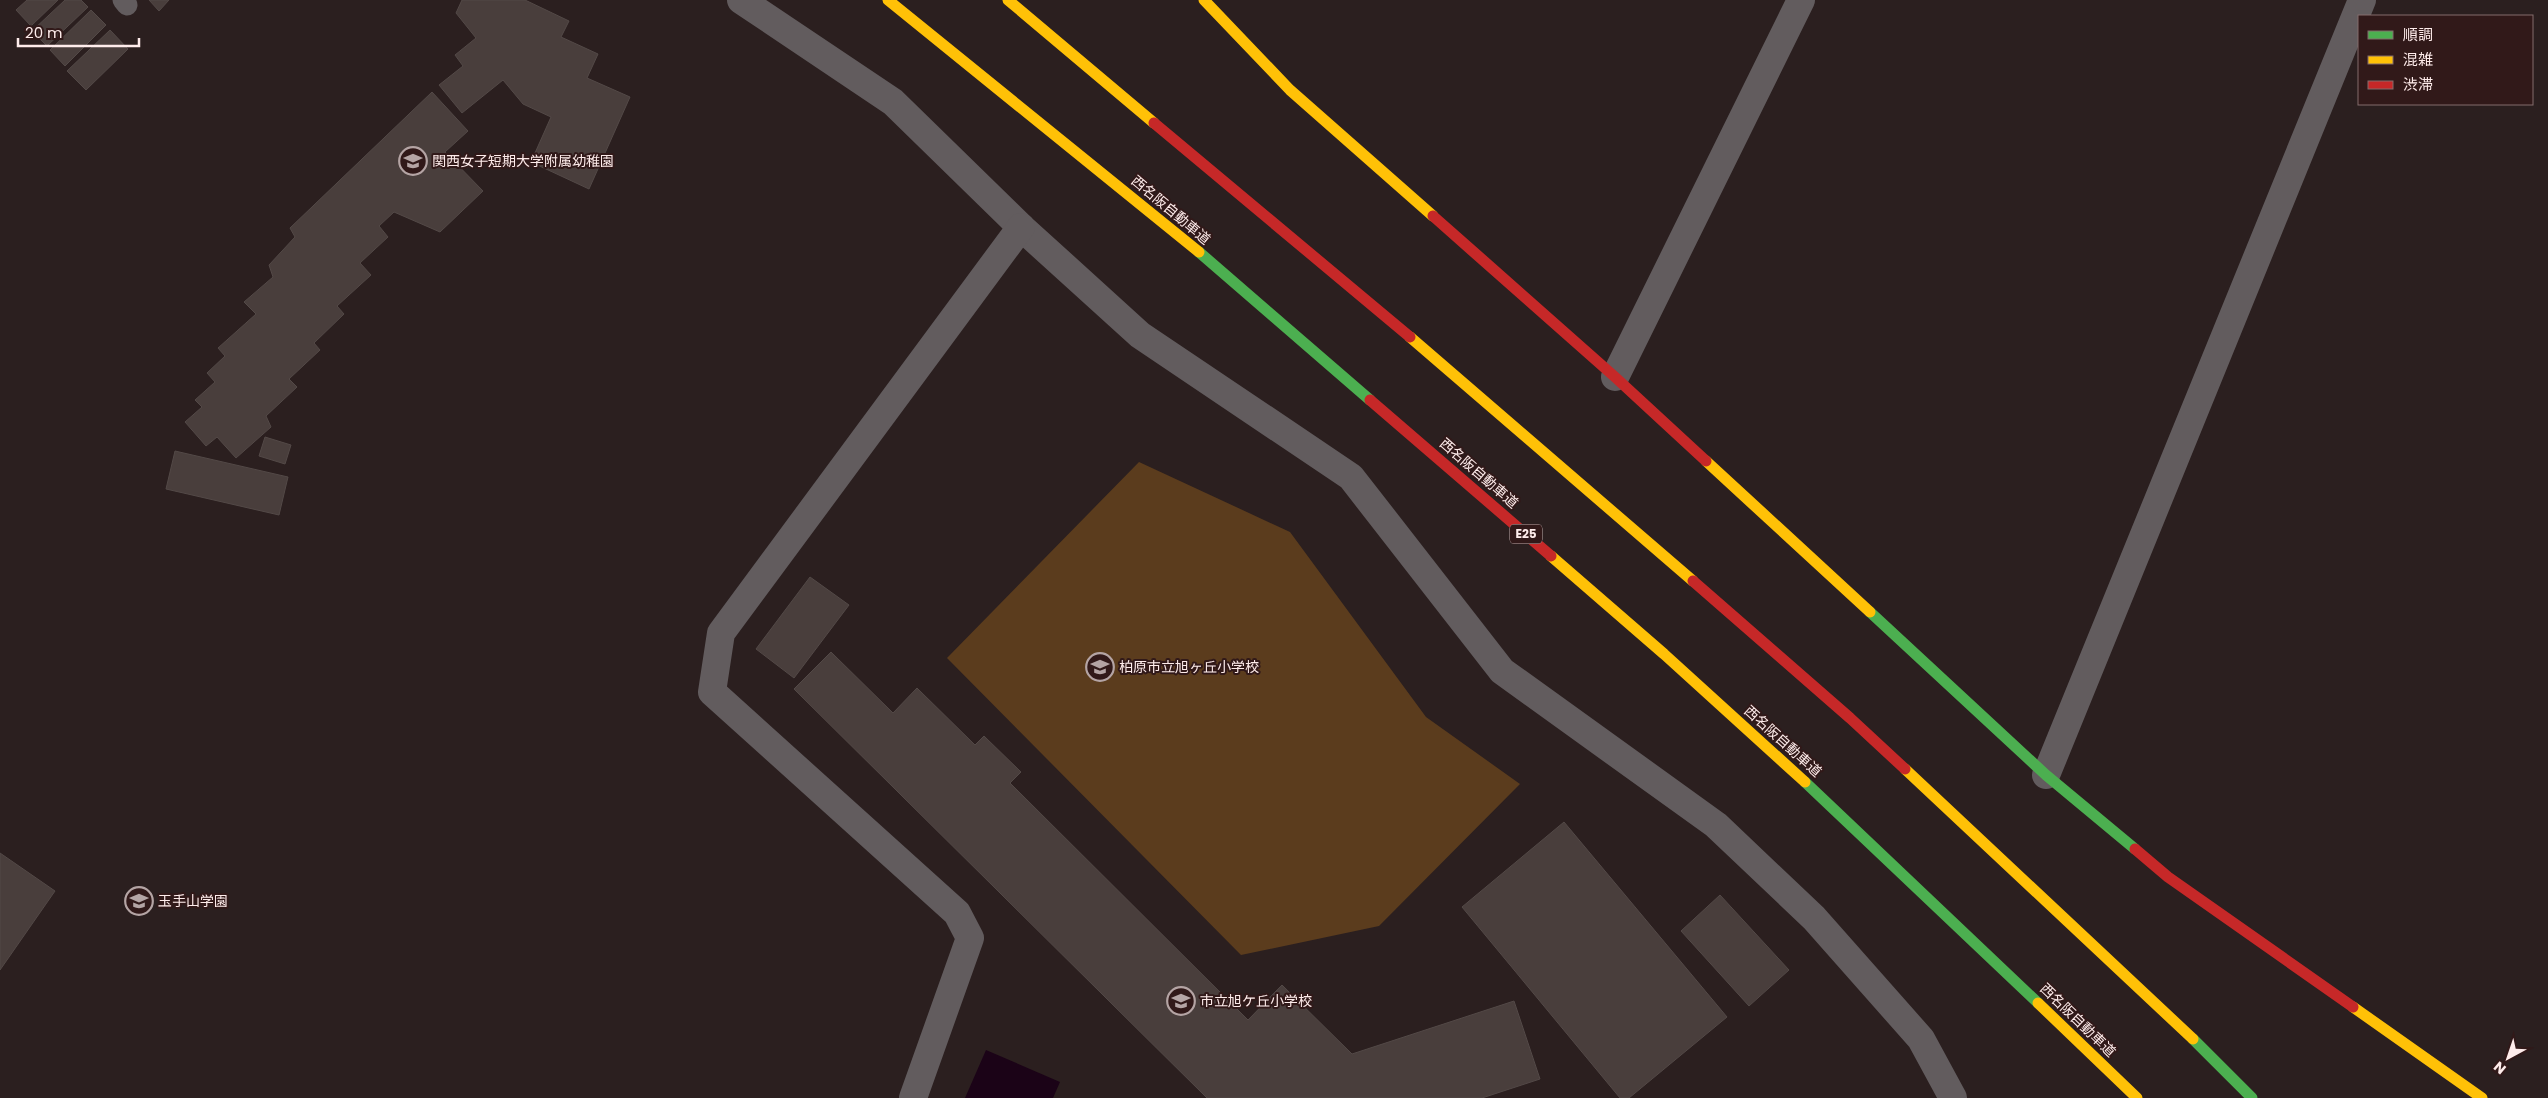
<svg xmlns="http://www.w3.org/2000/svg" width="2548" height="1098" font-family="Poppins,'Noto Sans JP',sans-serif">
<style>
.green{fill:#5b3c1d}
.water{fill:#1b0317}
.building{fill:#493e3c;stroke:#534947}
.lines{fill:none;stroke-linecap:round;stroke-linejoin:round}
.lane{stroke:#625c5e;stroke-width:21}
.street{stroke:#625c5e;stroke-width:28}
.fast{stroke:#4caf50;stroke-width:11}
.slow{stroke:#ffc107;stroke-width:11}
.jam{stroke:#c62828;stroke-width:11}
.labels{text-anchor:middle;stroke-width:4;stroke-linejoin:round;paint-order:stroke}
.shield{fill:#311919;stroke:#c0adac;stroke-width:1}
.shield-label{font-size:12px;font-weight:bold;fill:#feeceb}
.poi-label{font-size:14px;fill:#feeceb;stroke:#311919;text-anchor:start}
.street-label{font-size:14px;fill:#feeceb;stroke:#311919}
</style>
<rect width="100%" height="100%" fill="#2b1f1f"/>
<path class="green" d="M 1139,462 L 1290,532 L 1426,717 L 1520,784 L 1379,926 L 1241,955 L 947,658 Z"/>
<path class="water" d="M 986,1050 L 1060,1082 L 1053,1098 L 965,1098 Z"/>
<g class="building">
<path d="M 27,0 L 58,0 L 31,26 L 16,10 Z"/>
<path d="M 65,0 L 81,0 L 88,7 L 47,46 L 32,31 Z"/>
<path d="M 149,0 L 169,0 L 159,11 Z"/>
<path d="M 462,0 L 525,0 L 569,21 L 561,37 L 598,54 L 587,78 L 630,97 L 589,189 L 531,162 L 551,117 L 523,104 L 503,80 L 462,113 L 439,85 L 463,66 L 455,55 L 476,38 L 456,13 Z"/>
<path d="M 91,10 L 106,25 L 65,66 L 50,50 Z"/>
<path d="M 110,30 L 128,49 L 86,90 L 67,71 Z"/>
<path d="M 432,92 L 468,131 L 445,152 L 483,191 L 440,232 L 394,212 L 379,226 L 388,237 L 360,263 L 371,275 L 337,306 L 344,314 L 314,343 L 320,350 L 289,379 L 297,387 L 266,416 L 271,427 L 236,458 L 217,437 L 206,446 L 185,422 L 202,407 L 195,400 L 215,382 L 207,373 L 225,356 L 218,348 L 256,314 L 244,302 L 273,277 L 269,265 L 295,237 L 290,228 Z"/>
<path d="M 265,437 L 291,445 L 285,464 L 259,456 Z"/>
<path d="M 175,451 L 288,477 L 279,515 L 166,489 Z"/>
<path d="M 810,577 L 849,605 L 794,678 L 756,649 Z"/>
<path d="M 831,652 L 893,713 L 917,688 L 975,745 L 984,736 L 1021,772 L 1010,783 L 1248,1020 L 1282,985 L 1352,1054 L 1514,1001 L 1540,1079 L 1482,1098 L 1207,1098 L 794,689 Z"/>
<path d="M 1564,822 L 1727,1017 L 1629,1098 L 1620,1098 L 1462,907 Z"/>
<path d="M 0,853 L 55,891 L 0,970 Z"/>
<path d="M 1720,895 L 1789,970 L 1749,1006 L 1681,931 Z"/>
</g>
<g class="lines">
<path class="lane" d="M 123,0 L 127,5"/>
<g class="street">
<path d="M 741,0 L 893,102 L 1021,227 L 1140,335 L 1351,477 L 1502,671 L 1716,825 L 1814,918 L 1921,1039 L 1953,1098"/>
<path d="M 1615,377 L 1801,0"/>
<path d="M 2046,775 L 2362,0"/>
<path d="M 913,1098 L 970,938 L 957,913 L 712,692 L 721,633 L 1021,227"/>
</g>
<g class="fast">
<path d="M 1199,252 L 1370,400"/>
<path d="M 1870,612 L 2046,775 L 2135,849"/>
<path d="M 1805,782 L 2038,1003"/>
<path d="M 2193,1039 L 2252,1098"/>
</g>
<g class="slow">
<path d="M 888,0 L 1199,252"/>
<path d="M 1008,0 L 1154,123"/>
<path d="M 1204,0 L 1290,90 L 1433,216"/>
<path d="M 1410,337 L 1693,581"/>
<path d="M 1706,461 L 1870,612"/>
<path d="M 1551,556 L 1664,654 L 1805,782"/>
<path d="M 1905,769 L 2193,1039"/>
<path d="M 2038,1003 L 2137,1098"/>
<path d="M 2353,1007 L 2482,1098"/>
</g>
<g class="jam">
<path d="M 1154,123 L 1410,337"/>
<path d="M 1433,216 L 1615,377 L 1706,461"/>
<path d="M 1370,400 L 1551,556"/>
<path d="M 1693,581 L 1850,718 L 1905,769"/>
<path d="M 2135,849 L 2168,877 L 2353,1007"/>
</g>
</g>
<defs>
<symbol id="school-ring" viewBox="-11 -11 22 22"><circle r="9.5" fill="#311919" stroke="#b4a4a4" stroke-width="1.5"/><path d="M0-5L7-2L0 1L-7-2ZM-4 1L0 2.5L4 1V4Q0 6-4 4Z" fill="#b4a4a4"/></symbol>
<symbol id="university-ring" viewBox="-11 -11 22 22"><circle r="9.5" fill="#311919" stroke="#b4a4a4" stroke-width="1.5"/><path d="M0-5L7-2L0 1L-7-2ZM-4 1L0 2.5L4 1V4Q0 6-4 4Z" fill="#b4a4a4"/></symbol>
</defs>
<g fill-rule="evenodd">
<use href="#school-ring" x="397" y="145" width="32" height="32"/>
<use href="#school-ring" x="1084" y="651" width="32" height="32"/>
<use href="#university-ring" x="123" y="885" width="32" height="32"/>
<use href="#school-ring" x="1165" y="985" width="32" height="32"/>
</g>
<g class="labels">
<rect class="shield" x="1510" y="524.5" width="32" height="19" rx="4"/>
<g class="shield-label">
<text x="1526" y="538">E25</text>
</g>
<g class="poi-label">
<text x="432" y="166">関西女子短期大学附属幼稚園</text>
<text x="1119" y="672">柏原市立旭ヶ丘小学校</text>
<text x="158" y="906">玉手山学園</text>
<text x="1200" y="1006">市立旭ケ丘小学校</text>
</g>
<g class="street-label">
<text transform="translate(1171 210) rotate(40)" y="5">西名阪自動車道</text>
<text transform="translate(1479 473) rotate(41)" y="5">西名阪自動車道</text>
<text transform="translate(1783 741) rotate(42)" y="5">西名阪自動車道</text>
<text transform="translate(2078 1020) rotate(44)" y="5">西名阪自動車道</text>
</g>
</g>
<rect x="2358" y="15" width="175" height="90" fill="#311919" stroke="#836d6d"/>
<rect x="2368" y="31" width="25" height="8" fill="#4caf50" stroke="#836d6d"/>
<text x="2403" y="40" font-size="15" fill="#feeceb">順調</text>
<rect x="2368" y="56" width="25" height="8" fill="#ffc107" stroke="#836d6d"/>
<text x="2403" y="65" font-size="15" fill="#feeceb">混雑</text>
<rect x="2368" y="81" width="25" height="8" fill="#c62828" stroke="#836d6d"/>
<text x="2403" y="90" font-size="15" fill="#feeceb">渋滞</text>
<g transform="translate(2508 1058) rotate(220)" stroke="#311919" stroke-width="4" paint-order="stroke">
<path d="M0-4L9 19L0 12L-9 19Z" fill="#feeceb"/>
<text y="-8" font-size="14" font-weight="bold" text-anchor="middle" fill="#feeceb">N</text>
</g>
<path d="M18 38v8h121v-8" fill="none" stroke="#feeceb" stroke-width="2.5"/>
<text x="25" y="38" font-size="15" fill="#feeceb" stroke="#311919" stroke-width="4" paint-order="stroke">20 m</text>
</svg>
